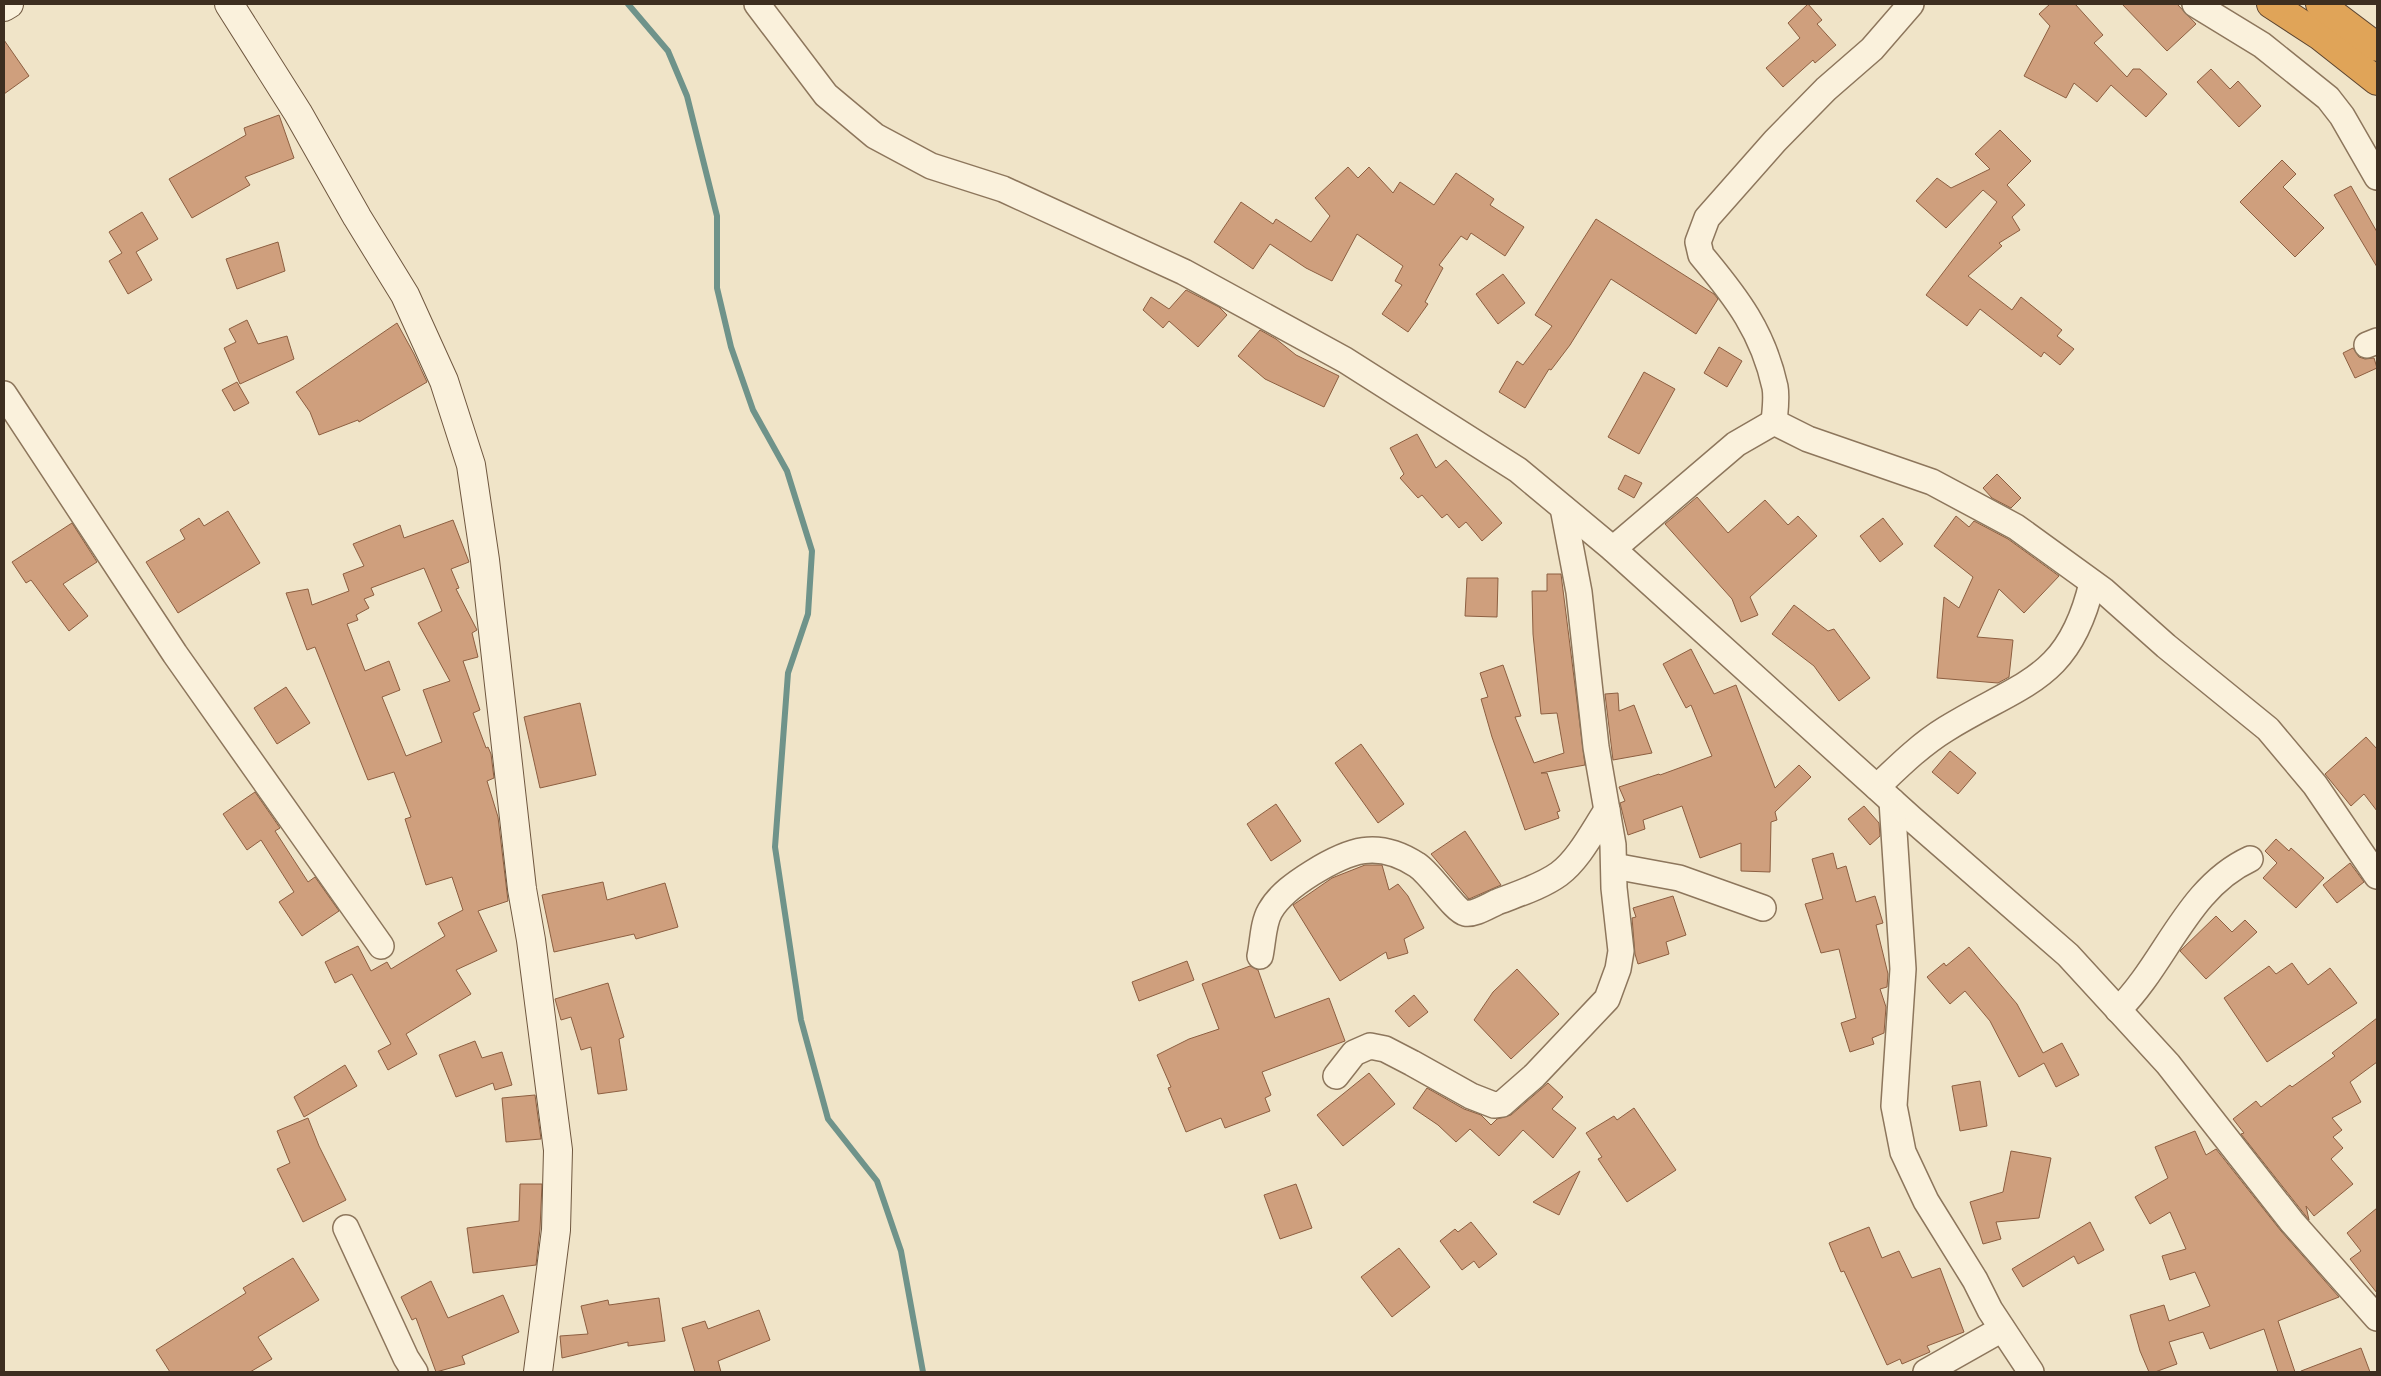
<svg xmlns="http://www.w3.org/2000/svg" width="2381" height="1376" font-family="'Playfair Display',serif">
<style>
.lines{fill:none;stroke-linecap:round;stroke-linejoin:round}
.stream{stroke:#6f938a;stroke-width:6}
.building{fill:#cf9f7d;stroke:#8d5f41;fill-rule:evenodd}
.street-casing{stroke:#8d765c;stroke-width:28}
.secondary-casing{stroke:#6f573f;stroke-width:30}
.highway-casing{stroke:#5b4430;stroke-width:30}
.street{stroke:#faf1dc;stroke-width:25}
.secondary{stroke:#faf1dc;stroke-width:28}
.highway{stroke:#e0a458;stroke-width:28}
</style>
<rect width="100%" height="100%" fill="#f0e4c8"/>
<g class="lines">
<path class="stream" d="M 628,4 L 668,51 L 687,96 L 717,216 L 717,288 L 731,347 L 753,410 L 787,471 L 812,551 L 808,614 L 788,673 L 775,847 L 801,1020 L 828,1119 L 877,1181 L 901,1251 L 923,1372"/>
</g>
<g class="building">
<path d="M 1808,4 L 1822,20 L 1817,24 L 1836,45 L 1815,63 L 1813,60 L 1783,87 L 1766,68 L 1800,38 L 1788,23 Z"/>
<path d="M 2050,4 L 2075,4 L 2103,35 L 2094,43 L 2127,77 L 2133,69 L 2140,69 L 2167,94 L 2146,117 L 2111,85 L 2097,102 L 2074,83 L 2066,98 L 2024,76 L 2050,26 L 2039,14 Z"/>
<path d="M 2122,4 L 2177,4 L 2196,24 L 2167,51 Z"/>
<path d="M 4,40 L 29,76 L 4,94 Z"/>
<path d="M 2211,69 L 2230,89 L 2238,81 L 2261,106 L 2239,127 L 2197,82 Z"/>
<path d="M 279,115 L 294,158 L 245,177 L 250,185 L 192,218 L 169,179 L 246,135 L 244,128 Z"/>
<path d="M 2000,130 L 2031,161 L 2007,185 L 2025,205 L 2012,217 L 2020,230 L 1999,243 L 2002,246 L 1968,276 L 2012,310 L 2021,297 L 2062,330 L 2057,336 L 2074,349 L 2060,365 L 2044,352 L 2041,357 L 1980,309 L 1967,326 L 1926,295 L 1997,202 L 1983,190 L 1946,228 L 1916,201 L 1937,178 L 1951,188 L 1990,169 L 1975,154 Z"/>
<path d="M 2282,160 L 2296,174 L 2283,187 L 2324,228 L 2295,257 L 2240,202 Z"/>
<path d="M 1348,167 L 1358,178 L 1369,167 L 1393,193 L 1400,182 L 1434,205 L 1456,173 L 1494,199 L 1490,205 L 1524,227 L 1505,256 L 1471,233 L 1467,240 L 1461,236 L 1439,265 L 1443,268 L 1425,302 L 1428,304 L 1408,332 L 1382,314 L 1402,285 L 1395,281 L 1403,266 L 1357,234 L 1332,281 L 1306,268 L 1270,244 L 1253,269 L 1214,242 L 1241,202 L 1273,224 L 1276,219 L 1311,242 L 1330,216 L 1315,198 Z"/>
<path d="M 2351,186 L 2377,232 L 2377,267 L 2334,195 Z"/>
<path d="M 142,212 L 158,239 L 136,252 L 152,280 L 128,294 L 109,261 L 122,253 L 109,232 Z"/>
<path d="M 1596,219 L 1714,294 L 1718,299 L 1696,334 L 1611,279 L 1570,345 L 1551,370 L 1549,369 L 1525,408 L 1499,392 L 1517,361 L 1523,365 L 1552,326 L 1535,315 Z"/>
<path d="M 278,242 L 285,271 L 237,289 L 226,259 Z"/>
<path d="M 1503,274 L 1525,303 L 1498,324 L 1476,294 Z"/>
<path d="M 1186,290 L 1219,307 L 1227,315 L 1198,347 L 1169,321 L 1163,328 L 1143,310 L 1151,297 L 1169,309 Z"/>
<path d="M 247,320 L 258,344 L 287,336 L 294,359 L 240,384 L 224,348 L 236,342 L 229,329 Z"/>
<path d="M 397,323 L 414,354 L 427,382 L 359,422 L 358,420 L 319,435 L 310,412 L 296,392 Z"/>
<path d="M 1260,330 L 1276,339 L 1296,355 L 1339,376 L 1324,407 L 1265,379 L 1238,356 Z"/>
<path d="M 1719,347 L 1742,361 L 1727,387 L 1704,373 Z"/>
<path d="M 2353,348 L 2359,357 L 2365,359 L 2374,358 L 2377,368 L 2355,378 L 2343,353 Z"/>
<path d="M 1644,372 L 1675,389 L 1639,454 L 1608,437 Z"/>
<path d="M 237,382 L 249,403 L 234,411 L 222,390 Z"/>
<path d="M 1417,434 L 1436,468 L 1446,460 L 1502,523 L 1482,541 L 1466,522 L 1459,528 L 1447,514 L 1442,518 L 1422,495 L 1418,498 L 1400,478 L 1404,474 L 1390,448 Z"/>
<path d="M 1997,474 L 2021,498 L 2011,508 L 1992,498 L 1983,488 Z"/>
<path d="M 1625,475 L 1642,483 L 1634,498 L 1618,489 Z"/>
<path d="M 1697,497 L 1728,533 L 1765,500 L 1788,525 L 1798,516 L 1817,536 L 1750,597 L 1758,615 L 1741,622 L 1732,599 L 1665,524 Z"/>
<path d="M 228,511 L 260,563 L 178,613 L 146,562 L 185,539 L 180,530 L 199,518 L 204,526 Z"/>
<path d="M 1956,516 L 1969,527 L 1974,521 L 2008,539 L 2059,576 L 2024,613 L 1999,589 L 1977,637 L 2013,640 L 2009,677 L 1998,683 L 1937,678 L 1944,597 L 1959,608 L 1973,577 L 1934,546 Z"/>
<path d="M 1883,518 L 1903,544 L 1880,562 L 1860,536 Z"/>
<path d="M 453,520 L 469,562 L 451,569 L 459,588 L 456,589 L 477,630 L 472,633 L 478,657 L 463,661 L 480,710 L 473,713 L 486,748 L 488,747 L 491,754 L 494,778 L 487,781 L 498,817 L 508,901 L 478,911 L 497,951 L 456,970 L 471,994 L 406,1034 L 417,1054 L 388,1070 L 378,1051 L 391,1044 L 352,974 L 335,983 L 325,962 L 358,946 L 371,971 L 387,962 L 391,969 L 445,936 L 438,923 L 463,910 L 452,877 L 426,885 L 405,819 L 411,817 L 394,772 L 368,780 L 315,647 L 307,650 L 286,593 L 308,589 L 312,605 L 349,591 L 343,574 L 364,566 L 353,544 L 400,525 L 404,538 ZM 424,568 L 442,611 L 418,623 L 450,681 L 423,690 L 442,742 L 406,756 L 382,697 L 400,690 L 389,661 L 365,671 L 347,624 L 358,620 L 356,615 L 369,608 L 364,599 L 374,595 L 371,588 Z"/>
<path d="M 72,523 L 97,562 L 63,584 L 88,616 L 69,631 L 31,580 L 26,583 L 12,562 Z"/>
<path d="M 1547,574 L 1561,574 L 1585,765 L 1541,773 L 1547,773 L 1560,811 L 1557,812 L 1559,818 L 1525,830 L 1492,737 L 1481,699 L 1488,697 L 1480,673 L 1503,665 L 1521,716 L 1515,717 L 1534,763 L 1564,753 L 1557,713 L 1541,714 L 1533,634 L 1532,591 L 1547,591 Z"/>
<path d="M 1467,578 L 1498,578 L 1497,617 L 1465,616 Z"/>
<path d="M 1794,605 L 1828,631 L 1834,629 L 1870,678 L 1839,701 L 1814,666 L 1772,634 Z"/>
<path d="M 1691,649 L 1714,694 L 1736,685 L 1775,788 L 1799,765 L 1811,777 L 1775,812 L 1777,820 L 1771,822 L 1770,872 L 1741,871 L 1741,843 L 1700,858 L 1682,806 L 1643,820 L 1645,829 L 1628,835 L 1620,803 L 1625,801 L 1619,787 L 1659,774 L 1660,775 L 1712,756 L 1691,705 L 1686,708 L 1663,664 Z"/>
<path d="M 286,687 L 310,723 L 277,744 L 254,708 Z"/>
<path d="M 1618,693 L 1619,711 L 1634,705 L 1652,753 L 1613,760 L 1605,694 Z"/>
<path d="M 580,703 L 596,775 L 540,788 L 524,717 Z"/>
<path d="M 2366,737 L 2377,749 L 2377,811 L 2364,794 L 2351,806 L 2325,774 Z"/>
<path d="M 1361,744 L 1404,804 L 1378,823 L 1335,763 Z"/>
<path d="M 1950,751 L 1976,773 L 1958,794 L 1932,772 Z"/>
<path d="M 255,792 L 280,828 L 275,831 L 308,882 L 315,877 L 339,911 L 302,936 L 279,902 L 294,892 L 261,840 L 247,850 L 223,814 Z"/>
<path d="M 1276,804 L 1301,841 L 1271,861 L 1247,824 Z"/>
<path d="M 1864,806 L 1879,823 L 1880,836 L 1870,845 L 1848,819 Z"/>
<path d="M 1465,831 L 1501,885 L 1469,899 L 1431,854 Z"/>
<path d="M 2276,839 L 2289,851 L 2291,848 L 2324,878 L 2296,908 L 2263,878 L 2277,863 L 2265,851 Z"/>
<path d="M 1833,853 L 1837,869 L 1846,866 L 1856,902 L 1875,896 L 1883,923 L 1876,925 L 1888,974 L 1887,987 L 1880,989 L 1886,1007 L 1884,1033 L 1872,1038 L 1874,1044 L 1850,1052 L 1841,1023 L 1856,1018 L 1839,949 L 1821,953 L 1805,904 L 1823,899 L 1812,859 Z"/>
<path d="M 2350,863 L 2364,882 L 2337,903 L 2323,885 Z"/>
<path d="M 1365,865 L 1382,865 L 1389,890 L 1398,884 L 1408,896 L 1424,928 L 1404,939 L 1408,953 L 1388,959 L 1386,952 L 1340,981 L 1293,905 L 1332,878 Z"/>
<path d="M 603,882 L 607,900 L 665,883 L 678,927 L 636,939 L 634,934 L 554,952 L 542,895 Z"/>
<path d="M 1673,896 L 1686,935 L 1666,942 L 1669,954 L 1638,964 L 1635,954 L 1632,918 L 1636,917 L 1633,908 Z"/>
<path d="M 2216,916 L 2232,932 L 2245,920 L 2257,932 L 2206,979 L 2180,951 Z"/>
<path d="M 1969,947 L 2017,1004 L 2043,1053 L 2062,1043 L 2079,1075 L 2056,1087 L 2044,1063 L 2019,1077 L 1990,1021 L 1965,991 L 1950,1004 L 1927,977 L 1944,963 L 1946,966 Z"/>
<path d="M 1187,961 L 1194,980 L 1139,1001 L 1132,982 Z"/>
<path d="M 2292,963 L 2308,985 L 2330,968 L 2357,1003 L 2267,1062 L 2224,998 L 2269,966 L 2276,974 Z"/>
<path d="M 1250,966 L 1258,970 L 1275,1018 L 1329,998 L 1345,1041 L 1262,1072 L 1271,1095 L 1265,1098 L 1270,1111 L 1225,1128 L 1221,1118 L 1186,1132 L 1168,1088 L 1171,1087 L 1157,1055 L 1189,1039 L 1219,1029 L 1202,984 Z"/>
<path d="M 1517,969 L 1559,1014 L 1511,1059 L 1474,1020 L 1493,992 Z"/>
<path d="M 608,983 L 624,1037 L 619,1039 L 627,1090 L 598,1094 L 591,1047 L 581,1050 L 571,1017 L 561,1020 L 555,999 Z"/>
<path d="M 1414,995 L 1428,1012 L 1409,1027 L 1395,1011 Z"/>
<path d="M 2377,1018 L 2377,1062 L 2350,1082 L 2361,1102 L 2332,1118 L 2342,1130 L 2333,1137 L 2343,1148 L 2331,1159 L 2353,1184 L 2314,1216 L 2306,1206 L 2309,1220 L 2241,1134 L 2244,1133 L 2233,1119 L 2256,1101 L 2261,1107 L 2290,1085 L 2292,1087 L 2335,1056 L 2332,1053 Z"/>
<path d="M 475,1041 L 482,1058 L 502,1052 L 512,1085 L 495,1090 L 493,1083 L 456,1097 L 439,1055 Z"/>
<path d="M 345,1065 L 357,1086 L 304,1117 L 294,1097 Z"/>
<path d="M 1369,1073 L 1395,1104 L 1343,1146 L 1317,1115 Z"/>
<path d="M 1980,1081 L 1987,1126 L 1960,1131 L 1952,1086 Z"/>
<path d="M 1548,1083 L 1563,1097 L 1552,1109 L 1576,1128 L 1553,1158 L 1523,1130 L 1499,1156 L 1470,1129 L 1456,1142 L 1438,1125 L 1413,1108 L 1427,1088 L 1464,1109 L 1481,1115 L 1491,1125 L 1497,1119 L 1511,1115 Z"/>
<path d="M 535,1095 L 541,1139 L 506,1142 L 502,1098 Z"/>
<path d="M 1634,1108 L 1676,1170 L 1627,1202 L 1598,1159 L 1602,1157 L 1586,1133 L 1614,1116 L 1617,1120 Z"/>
<path d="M 308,1118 L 319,1146 L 346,1200 L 303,1222 L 277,1169 L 290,1163 L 277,1131 Z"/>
<path d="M 2195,1131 L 2206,1155 L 2216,1149 L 2281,1231 L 2339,1297 L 2278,1321 L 2295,1372 L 2278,1372 L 2264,1329 L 2210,1349 L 2203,1332 L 2169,1342 L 2177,1364 L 2155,1372 L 2149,1372 L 2140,1351 L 2130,1315 L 2164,1305 L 2169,1321 L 2210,1306 L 2195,1272 L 2170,1280 L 2162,1256 L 2186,1249 L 2170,1212 L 2150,1224 L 2135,1197 L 2168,1178 L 2155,1147 Z"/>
<path d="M 2011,1151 L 2051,1158 L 2039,1218 L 1996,1222 L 2001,1239 L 1983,1244 L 1970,1202 L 2003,1192 Z"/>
<path d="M 1580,1171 L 1559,1215 L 1533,1202 Z"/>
<path d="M 520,1184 L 542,1184 L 540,1229 L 536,1265 L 473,1273 L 467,1228 L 519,1221 Z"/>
<path d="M 1296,1184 L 1312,1228 L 1280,1239 L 1264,1195 Z"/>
<path d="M 2377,1208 L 2377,1293 L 2350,1259 L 2361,1251 L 2347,1233 Z"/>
<path d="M 1471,1222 L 1497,1254 L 1479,1268 L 1474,1261 L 1462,1270 L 1440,1241 L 1455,1229 L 1458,1232 Z"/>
<path d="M 2090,1222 L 2104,1250 L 2078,1264 L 2074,1256 L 2023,1287 L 2012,1269 Z"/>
<path d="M 1869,1227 L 1882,1258 L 1899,1251 L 1912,1278 L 1940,1268 L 1964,1332 L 1927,1346 L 1930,1352 L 1902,1364 L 1900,1359 L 1887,1365 L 1844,1271 L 1841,1272 L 1829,1243 Z"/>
<path d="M 1399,1248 L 1430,1287 L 1392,1317 L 1361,1277 Z"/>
<path d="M 293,1258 L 319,1300 L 258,1337 L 272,1359 L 250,1372 L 170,1372 L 156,1350 L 246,1293 L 243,1288 Z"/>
<path d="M 431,1281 L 448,1318 L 503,1295 L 519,1332 L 462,1356 L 465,1364 L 436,1372 L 416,1318 L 412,1320 L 401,1297 Z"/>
<path d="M 659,1298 L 665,1341 L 628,1346 L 628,1342 L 562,1358 L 560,1336 L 588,1334 L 581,1306 L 608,1300 L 609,1305 Z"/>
<path d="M 759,1310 L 770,1340 L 718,1361 L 721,1372 L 695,1372 L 682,1328 L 705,1321 L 708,1329 Z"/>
<path d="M 2361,1348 L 2370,1372 L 2301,1372 L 2301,1371 Z"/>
</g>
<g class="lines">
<defs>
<g id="street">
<path d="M 757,4 L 826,95 L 875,136 L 931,166 L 1003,189 L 1184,272 L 1345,360 L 1518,470 L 1613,549 L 1912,819 L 2068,955 L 2168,1064 L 2292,1222 L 2377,1318"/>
<path d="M 2195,4 L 2262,45 L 2328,98 L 2342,116 L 2377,177"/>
<path d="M 2367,345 L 2377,341"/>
<path d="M 4,394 L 175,654 L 381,946"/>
<path d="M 1774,422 L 1808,439 L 1932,482 L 2016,527 L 2103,590 L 2166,646 L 2268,729 L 2315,785 L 2377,876"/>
<path d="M 1774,422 C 1775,411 1777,398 1775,387 C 1763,332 1737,298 1701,255 L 1698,242 L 1707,218 L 1775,141 L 1826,89 L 1872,49 L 1911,4"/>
<path d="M 1613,549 L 1736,444 L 1774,422"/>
<path d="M 1877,787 C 1899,766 1920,745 1946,729 C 2022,682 2069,681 2092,583"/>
<path d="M 1892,801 L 1903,969 L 1894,1106 L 1903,1152 L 1926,1201 L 1975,1280 L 1990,1310 L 2031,1372"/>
<path d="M 1614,866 L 1679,878 L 1763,908"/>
<path d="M 1260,956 C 1263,942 1263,923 1270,911 C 1279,895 1296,883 1312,873 C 1349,850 1377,839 1417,865 C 1430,873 1455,911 1465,913 C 1474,915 1488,906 1497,902 C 1517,894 1541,887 1559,874 C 1579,859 1593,831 1607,810"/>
<path d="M 2118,1010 C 2166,963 2187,888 2250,859"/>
<path d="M 1336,1076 L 1354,1053 L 1370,1046 L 1385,1049 L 1412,1063 L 1471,1096 L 1494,1105 L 1502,1104 L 1534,1076 L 1607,999 L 1618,969 L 1621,951 L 1614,888 L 1613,845 L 1596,747 L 1579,592 L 1563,508"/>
<path d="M 346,1228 L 406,1358 L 415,1372"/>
<path d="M 1926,1372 L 2002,1329"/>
</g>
<g id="secondary">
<path d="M 229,4 L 298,113 L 357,217 L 405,295 L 444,381 L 471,465 L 485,560 L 522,889 L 531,940 L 558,1150 L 556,1230 L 538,1372"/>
<path d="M 4,7 L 9,4"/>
</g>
<g id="highway">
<path d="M 2271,4 L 2320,36 L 2377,81"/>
<path d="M 2320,4 L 2377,47"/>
</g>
</defs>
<use href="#street" class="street-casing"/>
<use href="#secondary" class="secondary-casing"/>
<use href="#highway" class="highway-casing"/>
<use href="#street" class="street"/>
<use href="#secondary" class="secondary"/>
<use href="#highway" class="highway"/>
</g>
<rect width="2381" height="1376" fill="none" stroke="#3d2e20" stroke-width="10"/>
</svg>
